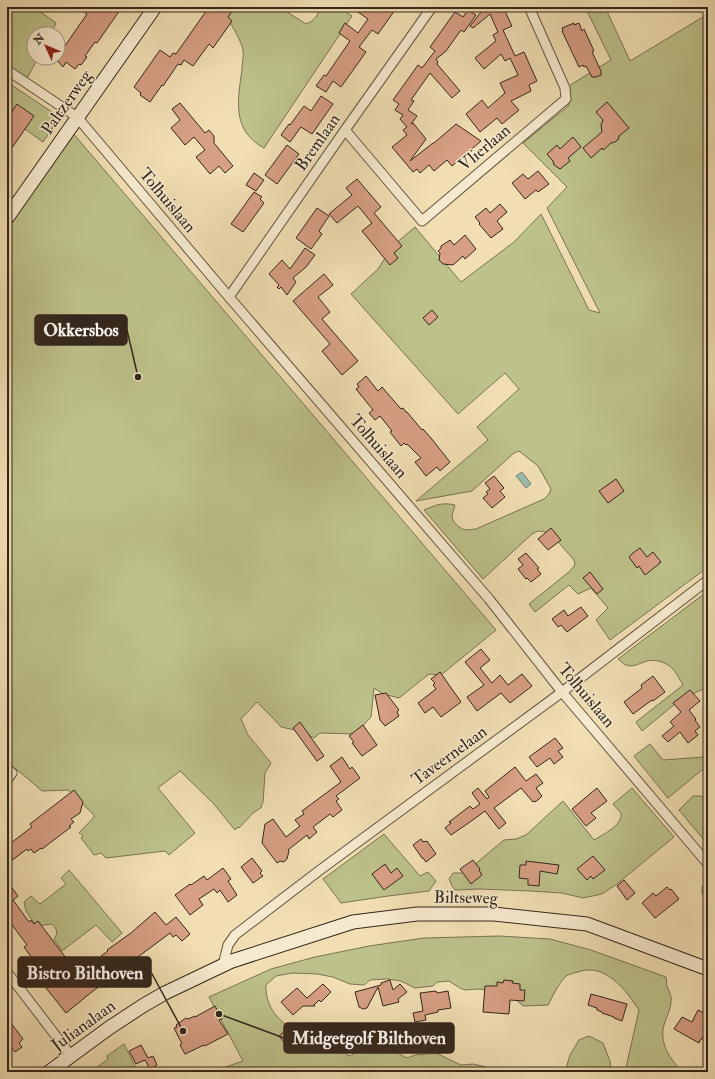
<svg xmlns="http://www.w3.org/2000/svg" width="715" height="1079" font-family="'IM FELL Double Pica',serif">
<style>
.green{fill:#bdc18a;stroke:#787453}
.water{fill:#9bbdac;stroke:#718172}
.building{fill:#d79f84;stroke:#33261c}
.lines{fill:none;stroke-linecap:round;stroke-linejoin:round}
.street-casing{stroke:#625442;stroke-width:11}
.secondary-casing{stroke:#33261c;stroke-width:15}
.street{stroke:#f6eace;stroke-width:9}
.secondary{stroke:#f6eace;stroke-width:13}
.labels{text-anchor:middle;stroke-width:3;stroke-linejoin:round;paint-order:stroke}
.street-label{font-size:17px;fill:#33261c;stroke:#f6eace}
.leader{fill:none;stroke:#33261c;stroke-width:1.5}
.callout-dot{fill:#33261c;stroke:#f6eace;stroke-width:1.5}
.callout{fill:#33261c;stroke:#33261c;stroke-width:1.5}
.callout-label{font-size:18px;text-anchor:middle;font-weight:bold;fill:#fff}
</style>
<rect width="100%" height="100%" fill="#f1dfb3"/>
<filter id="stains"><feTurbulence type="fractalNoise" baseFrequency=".005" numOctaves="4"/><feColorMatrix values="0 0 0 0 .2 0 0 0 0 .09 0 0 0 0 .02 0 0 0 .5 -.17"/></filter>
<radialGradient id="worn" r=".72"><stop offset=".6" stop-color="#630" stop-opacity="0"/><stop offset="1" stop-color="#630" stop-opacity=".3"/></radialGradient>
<g class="green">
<path d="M 7,7 L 28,7 L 39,11 L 56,23 L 51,34 L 34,34 L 34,58 L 38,58 L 27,78 L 7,65 Z"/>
<path d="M 220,7 L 279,7 L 306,24 C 314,21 318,15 321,7 L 339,7 L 352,16 L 264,148 C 231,130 238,100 242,69 C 242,63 244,56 243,50 C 241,39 227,17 220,7 Z"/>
<path d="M 585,7 L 605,7 L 630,61 L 708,14 L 708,567 L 610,640 L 596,620 L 608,608 L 591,588 L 578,594 L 569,585 L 535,612 L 529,604 L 570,571 L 575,565 L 574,560 L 554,537 L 546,532 L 538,531 L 532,534 L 483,579 L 424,510 C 436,505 442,502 455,505 C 454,509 452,514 452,517 C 453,523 460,529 466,530 C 469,530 473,529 476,529 L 544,499 L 549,494 L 551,489 L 538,466 L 519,451 L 514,453 L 472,491 L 416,501 L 488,440 L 477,427 L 519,389 L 505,373 L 458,414 L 351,294 L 378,269 L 385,258 L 395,244 L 415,227 L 461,282 L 514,242 L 541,214 L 589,310 L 600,313 L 547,208 L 567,187 L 523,143 L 568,106 C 571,99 570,94 567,87 L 611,60 Z"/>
<path d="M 7,82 L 58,116 L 59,119 L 43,142 L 7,116 Z"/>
<path d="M 72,132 L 496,630 L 441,675 L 429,674 L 399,698 L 383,694 L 374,688 L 371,717 L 355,734 L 320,733 L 314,738 L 304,732 L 281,727 L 273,718 L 257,702 L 241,719 L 248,735 L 271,763 L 265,773 L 263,803 L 261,805 L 262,807 L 253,813 L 239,828 L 238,827 L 235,830 L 213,803 L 180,771 L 158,788 L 195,833 L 169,855 L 165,851 L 106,858 L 101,853 L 94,855 L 81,838 L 83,836 L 79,833 L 94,817 L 94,815 L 68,790 L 42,791 L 27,778 L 7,762 L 7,223 Z"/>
<path d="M 708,591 L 708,687 L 681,699 L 642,731 L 636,722 L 683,685 C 680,680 677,674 673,669 C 666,662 656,659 647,661 C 640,663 633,668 626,665 C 623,664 621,661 618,659 Z"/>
<path d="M 650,744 L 663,760 L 703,757 L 708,751 L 708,765 L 668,798 L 634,756 Z"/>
<path d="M 632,788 L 674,837 L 617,884 L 602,894 L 583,898 L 562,893 L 530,891 L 480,889 L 455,890 L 452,886 L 449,879 L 453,873 L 461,873 L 467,871 L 504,840 L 516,839 L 526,835 L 563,801 L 594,840 C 602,835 623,825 621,814 C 620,811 615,807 613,804 Z"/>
<path d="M 693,796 L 700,796 L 708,798 L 708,845 L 679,810 Z"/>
<path d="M 384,834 L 420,876 L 428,872 L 436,881 L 429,891 L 388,896 L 341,903 L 323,879 Z"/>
<path d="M 69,870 L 122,933 L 112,942 L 96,925 L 62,951 L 54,939 L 57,934 L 56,929 L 52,924 L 36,926 L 26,911 L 24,902 L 31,896 L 40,904 L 66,884 L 61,878 Z"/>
<path d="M 708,877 L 708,899 L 702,894 L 702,887 Z"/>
<path d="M 499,936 L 550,939 L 591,950 L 666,977 C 667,980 666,984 667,986 C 669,992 672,996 671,1001 C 671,1009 666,1018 664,1025 C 659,1043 670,1060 683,1072 L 625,1072 L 639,1010 C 626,990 605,962 578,972 C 574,973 569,974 566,976 C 558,984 553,996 548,1005 L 523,1006 L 514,998 L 496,991 L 478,989 L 465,990 L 460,988 L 449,981 L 437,982 L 433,986 L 415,988 L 401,981 L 387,979 L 370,980 L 364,985 L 350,984 L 333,977 L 317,974 L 293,973 L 276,976 L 266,985 C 265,1004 276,1019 292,1029 C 294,1030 297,1033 300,1033 C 309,1035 319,1029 328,1034 C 333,1037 342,1050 347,1055 L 351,1056 L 353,1054 L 351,1046 L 353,1026 C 372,1021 376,1035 388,1046 C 393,1051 401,1055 407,1058 L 415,1055 L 437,1053 L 446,1058 L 461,1065 L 473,1064 L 486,1067 L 494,1072 L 211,1072 L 243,1061 L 209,997 L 271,969 L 315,957 L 369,946 L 424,938 Z"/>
<path d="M 589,1036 L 603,1043 L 610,1061 L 611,1072 L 565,1072 L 570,1055 L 579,1040 Z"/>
<path d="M 124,1044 L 138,1072 L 93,1072 L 92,1071 L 108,1059 L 107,1056 Z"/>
</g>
<path class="water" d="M 522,472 L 531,484 L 526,488 L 516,476 Z"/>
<g class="building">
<path d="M 77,7 L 122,7 L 97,43 L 95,42 L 85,56 L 87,57 L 81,65 L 79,64 L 75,69 L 66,62 L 63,67 L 56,59 L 58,58 L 58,56 L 87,14 Z"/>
<path d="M 209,7 L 235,7 L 228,17 L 232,21 L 213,48 L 209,44 L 193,66 L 184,60 L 181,65 L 178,64 L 163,86 L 162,85 L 150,102 L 140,95 L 141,93 L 134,87 L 160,50 L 170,57 L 173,53 L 176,54 Z"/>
<path d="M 351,7 L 397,7 L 378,34 L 372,30 L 359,47 L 366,52 L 341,87 L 333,81 L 326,92 L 316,86 L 324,75 L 326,76 L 350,41 L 339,33 L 345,23 L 358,33 L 368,19 Z"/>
<path d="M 485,7 L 503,7 L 512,26 L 503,30 L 515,56 L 524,52 L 537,81 L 529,85 L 531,91 L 511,101 L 519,110 L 502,124 L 497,118 L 480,132 L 466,114 L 482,100 L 488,108 L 505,93 L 500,83 L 518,75 L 510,58 L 505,61 L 501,54 L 484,69 L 475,58 L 496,41 L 493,35 L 498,32 L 490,14 L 473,28 L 470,26 Z"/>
<path d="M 468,10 L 476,15 L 464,32 L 461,30 L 446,51 L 436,59 L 438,62 L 437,64 L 460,91 L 452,98 L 430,73 L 411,100 L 414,101 L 408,110 L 417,116 L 411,124 L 413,123 L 426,139 L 410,161 L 433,143 L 434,143 L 456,124 L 481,141 L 452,166 L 447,160 L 434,171 L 429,165 L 420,173 L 417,169 L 413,172 L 392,147 L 407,135 L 403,130 L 407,127 L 400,119 L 403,115 L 395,110 L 399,104 L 393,100 L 418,65 L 422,68 L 435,51 L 430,47 L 455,12 L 463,17 Z"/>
<path d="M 574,23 L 574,25 L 579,23 L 582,31 L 584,29 L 594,51 L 592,52 L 601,71 L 601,75 L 596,77 L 592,77 L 586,66 L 584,67 L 583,65 L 579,67 L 562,31 L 563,31 L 562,28 Z"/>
<path d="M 321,96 L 333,104 L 312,134 L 301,127 L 290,142 L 281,135 L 289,124 L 290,125 L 304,106 L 311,111 Z"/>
<path d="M 607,102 L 629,128 L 619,136 L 618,140 L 615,142 L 611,143 L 603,150 L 602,148 L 591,158 L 583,148 L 602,132 L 601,125 L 603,120 L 596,112 Z"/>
<path d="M 180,103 L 205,133 L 209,130 L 214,136 L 214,143 L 233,166 L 225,173 L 219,166 L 210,174 L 196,157 L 205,150 L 194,137 L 185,145 L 171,128 L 180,120 L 172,109 Z"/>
<path d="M 17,104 L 34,116 L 7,155 L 7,119 Z"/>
<path d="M 573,137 L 581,147 L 568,158 L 570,161 L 560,169 L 554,165 L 553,161 L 547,154 L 557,145 L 560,149 Z"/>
<path d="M 287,145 L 299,154 L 277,184 L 265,175 Z"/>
<path d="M 538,171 L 549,184 L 538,192 L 536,190 L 525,199 L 512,183 L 523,174 L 528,179 Z"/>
<path d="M 254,173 L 264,180 L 256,191 L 246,185 Z"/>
<path d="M 357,179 L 381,207 L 374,213 L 402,246 L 394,253 L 398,258 L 390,265 L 362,231 L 372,223 L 358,206 L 337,223 L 329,214 L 352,195 L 346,188 Z"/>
<path d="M 254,192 L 262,197 L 260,199 L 264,203 L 243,232 L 231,224 Z"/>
<path d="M 500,204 L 507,212 L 497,221 L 503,229 L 491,238 L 479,224 L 480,223 L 475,217 L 486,208 L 490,213 Z"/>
<path d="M 317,208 L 329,216 L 319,231 L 322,234 L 311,249 L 296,238 Z"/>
<path d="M 465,235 L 476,249 L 465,259 L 463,256 L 453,265 L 443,264 L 439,260 L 440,253 L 438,251 L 441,248 L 441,246 L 450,240 L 454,245 Z"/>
<path d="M 305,248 L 315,255 L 306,267 L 293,278 L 296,282 L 287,295 L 281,287 L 279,289 L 277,287 L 279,285 L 269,274 L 282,260 L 290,269 Z"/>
<path d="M 324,274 L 333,285 L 318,297 L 330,312 L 322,319 L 358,361 L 342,375 L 322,351 L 330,344 L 293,301 Z"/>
<path d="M 432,310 L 438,317 L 429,325 L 423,318 Z"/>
<path d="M 366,376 L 378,391 L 382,387 L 401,409 L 403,408 L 406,412 L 407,412 L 422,430 L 423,429 L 431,438 L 450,462 L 440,471 L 437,467 L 426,476 L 415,462 L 421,458 L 407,444 L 406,445 L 404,443 L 401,446 L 390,432 L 392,431 L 380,416 L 375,420 L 369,413 L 373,410 L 356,389 L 359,387 L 357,384 Z"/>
<path d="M 494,476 L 504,488 L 500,491 L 505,497 L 492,508 L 483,498 L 488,494 L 486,492 L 490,489 L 485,483 Z"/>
<path d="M 616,479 L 624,491 L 608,503 L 599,491 Z"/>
<path d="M 551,528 L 561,540 L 548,550 L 538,539 Z"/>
<path d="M 640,548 L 647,557 L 653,552 L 661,562 L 659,563 L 659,564 L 645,575 L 639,566 L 637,568 L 629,557 L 633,553 Z"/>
<path d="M 526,553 L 539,568 L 537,569 L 541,574 L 531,582 L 527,578 L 526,579 L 518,569 L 523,565 L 518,559 Z"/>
<path d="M 590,572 L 603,589 L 597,594 L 583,578 Z"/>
<path d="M 581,607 L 588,616 L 567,632 L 561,625 L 558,627 L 552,619 L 564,610 L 568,616 Z"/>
<path d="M 481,649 L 490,660 L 480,668 L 492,683 L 500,675 L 508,685 L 522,674 L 532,686 L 510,703 L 501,693 L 477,711 L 467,697 L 484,685 L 465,662 Z"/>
<path d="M 440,672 L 461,702 L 441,717 L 433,707 L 425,713 L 418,703 L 436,689 L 433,685 L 435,683 L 431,679 Z"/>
<path d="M 653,676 L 665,692 L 653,701 L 652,700 L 633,714 L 624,702 L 642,688 L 641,685 Z"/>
<path d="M 690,690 L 700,701 L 689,710 L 696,719 L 695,720 L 700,727 L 695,731 L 698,735 L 688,743 L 680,732 L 668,742 L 662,736 L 674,726 L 670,722 L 681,712 L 673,703 Z"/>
<path d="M 386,693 L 399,710 L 397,712 L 399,716 L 385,726 L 380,720 L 375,695 Z"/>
<path d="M 300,722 L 324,756 L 317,761 L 293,728 Z"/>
<path d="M 363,725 L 377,745 L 362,756 L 352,743 L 354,742 L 349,736 Z"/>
<path d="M 555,738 L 563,748 L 558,751 L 563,757 L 554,764 L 550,758 L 537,767 L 529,757 Z"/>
<path d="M 342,757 L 350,769 L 352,767 L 360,778 L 336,796 L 339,799 L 336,801 L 342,810 L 333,817 L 330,814 L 313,827 L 317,832 L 309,839 L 307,835 L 288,850 L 289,851 L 287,859 L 284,862 L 280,861 L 277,863 L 262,843 L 265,824 L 273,819 L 286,837 L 300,826 L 295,820 L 304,814 L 302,811 L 341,782 L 330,766 Z"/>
<path d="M 515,767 L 526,781 L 536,774 L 543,783 L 536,788 L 542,796 L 539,799 L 535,802 L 535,801 L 533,802 L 521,788 L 494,808 L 506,823 L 499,829 L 485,811 L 470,822 L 451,835 L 445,828 L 451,823 L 449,822 L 470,806 L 473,809 L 480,804 L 472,793 L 478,788 L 487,799 L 489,797 L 485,791 Z"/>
<path d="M 597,788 L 607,801 L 591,813 L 596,818 L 586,826 L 572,809 Z"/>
<path d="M 74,790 L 83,802 L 80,813 L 71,819 L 74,822 L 69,826 L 71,827 L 42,849 L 41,848 L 34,853 L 31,849 L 28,851 L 27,849 L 7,864 L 7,846 L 32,827 L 30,824 Z"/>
<path d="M 421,839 L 423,842 L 424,841 L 425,842 L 427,841 L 436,854 L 426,862 L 423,858 L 422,858 L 413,845 Z"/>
<path d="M 593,856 L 605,870 L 593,879 L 591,876 L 587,880 L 577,869 Z"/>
<path d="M 252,858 L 262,871 L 260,873 L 263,876 L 253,883 L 241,867 Z"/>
<path d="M 473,860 L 480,869 L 479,870 L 482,875 L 471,884 L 460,869 Z"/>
<path d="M 526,861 L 559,865 L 557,874 L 540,871 L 539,886 L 528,885 L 528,879 L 519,878 L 520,865 L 526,865 Z"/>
<path d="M 385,864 L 391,873 L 397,868 L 403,876 L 384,890 L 372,874 Z"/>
<path d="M 223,868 L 231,879 L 228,881 L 237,895 L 228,902 L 220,890 L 217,893 L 214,889 L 199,899 L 203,905 L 190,915 L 175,895 L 190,884 L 191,885 L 204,876 L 207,880 Z"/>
<path d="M 624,880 L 635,893 L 627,900 L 617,886 Z"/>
<path d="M 7,881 L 18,896 L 13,900 L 29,922 L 31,920 L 34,924 L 38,921 L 69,962 L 72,960 L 78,968 L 82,965 L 87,970 L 93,965 L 110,968 L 101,956 L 108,951 L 107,950 L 131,933 L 155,912 L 166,925 L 176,917 L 190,934 L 182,941 L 176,935 L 173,937 L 170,933 L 130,963 L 131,963 L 93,991 L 66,1013 L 46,988 L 61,976 L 49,961 L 39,968 L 24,947 L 27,945 L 7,918 Z"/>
<path d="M 667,887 L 670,890 L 671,889 L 679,899 L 655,918 L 642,903 L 653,893 L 656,896 Z"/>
<path d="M 390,980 L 393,990 L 400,984 L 407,992 L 398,999 L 399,1002 L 383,1006 L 378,987 L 367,1008 L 363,1009 L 359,1007 L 355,992 L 381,985 L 381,983 Z"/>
<path d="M 504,980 L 513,981 L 512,983 L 520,984 L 520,990 L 525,990 L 524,1001 L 510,1000 L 509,1014 L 483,1012 L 485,986 L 497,986 L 497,982 L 503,983 Z"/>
<path d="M 323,984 L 331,992 L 321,1002 L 319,1000 L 314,1005 L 315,1006 L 303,1006 L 293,1015 L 281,1002 L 297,988 L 307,998 Z"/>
<path d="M 436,991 L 437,993 L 448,991 L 451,1008 L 438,1010 L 438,1012 L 425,1015 L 426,1020 L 415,1022 L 413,1013 L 423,1011 L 420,993 Z"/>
<path d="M 591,994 L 627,1004 L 622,1021 L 614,1018 L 614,1017 L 602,1013 L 602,1012 L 597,1010 L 597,1008 L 588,1005 Z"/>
<path d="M 215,1006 L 222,1019 L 219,1020 L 228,1034 L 205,1046 L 204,1045 L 185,1054 L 180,1045 L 182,1044 L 174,1028 L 177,1027 L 176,1025 L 186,1018 L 188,1019 L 195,1016 L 195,1017 Z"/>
<path d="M 698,1010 L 708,1015 L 708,1028 L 701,1040 L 700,1040 L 699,1043 L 674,1029 L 682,1017 L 692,1022 Z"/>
<path d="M 7,1018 L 23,1039 L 19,1043 L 22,1047 L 15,1052 L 7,1042 Z"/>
<path d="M 286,1030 L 295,1040 L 287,1046 L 279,1036 Z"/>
<path d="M 141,1045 L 148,1058 L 153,1056 L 157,1065 L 150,1069 L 145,1060 L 136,1064 L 129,1051 Z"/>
</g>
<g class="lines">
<defs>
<g id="street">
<path d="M 7,70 L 77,117 L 229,297 L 489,599 L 562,692 L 708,864"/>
<path d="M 345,130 L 422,221 L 566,99 L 565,88 L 529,7"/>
<path d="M 229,297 L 345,130 L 432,7"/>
<path d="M 7,769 L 12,773 L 7,780"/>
<path d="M 223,965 L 228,945 L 235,935 L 320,870 L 562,692 L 708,580"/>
<path d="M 7,972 L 66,1049 L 70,1056"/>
</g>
<g id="secondary">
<path d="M 7,218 L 155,7"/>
<path d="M 49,1072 L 109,1028 L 144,1005 L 165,993 L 232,961 L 353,922 L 417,914 L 494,914 L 587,924 L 708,969"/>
</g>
</defs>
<use href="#street" class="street-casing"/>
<use href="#secondary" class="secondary-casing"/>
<use href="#street" class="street"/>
<use href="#secondary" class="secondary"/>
</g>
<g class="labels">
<g class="street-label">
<text transform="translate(66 102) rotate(-55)" y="6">Paltzerweg</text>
<text transform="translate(317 142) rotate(-55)" y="6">Bremlaan</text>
<text transform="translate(484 147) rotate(-40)" y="6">Vlierlaan</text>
<text transform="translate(168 200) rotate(50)" y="6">Tolhuislaan</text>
<text transform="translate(379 446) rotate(49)" y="6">Tolhuislaan</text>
<text transform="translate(587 695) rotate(50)" y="6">Tolhuislaan</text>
<text transform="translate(449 755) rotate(-36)" y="6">Taveernelaan</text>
<text transform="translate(466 897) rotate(1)" y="6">Biltseweg</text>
<text transform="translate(83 1025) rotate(-36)" y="6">Julianalaan</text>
</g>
</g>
<path class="leader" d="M138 377L127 330M183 1031L151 972M219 1014L284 1038"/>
<g class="callout-dot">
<circle cx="138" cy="377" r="4"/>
<circle cx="183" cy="1031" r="4"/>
<circle cx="219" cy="1014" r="4"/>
</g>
<g class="callout">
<rect x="35" y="315" width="92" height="30" rx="4"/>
<rect x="18" y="957" width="133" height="30" rx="4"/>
<rect x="284" y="1023" width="170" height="30" rx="4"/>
</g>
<g class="callout-label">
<text x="81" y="336">Okkersbos</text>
<text x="85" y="979">Bistro Bilthoven</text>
<text x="369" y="1044">Midgetgolf Bilthoven</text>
</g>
<rect width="715" height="1079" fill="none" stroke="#f1dfb3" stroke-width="24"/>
<rect x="8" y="8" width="699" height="1063" fill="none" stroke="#33261c" stroke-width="2"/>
<rect x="12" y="12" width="691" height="1055" fill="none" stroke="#33261c"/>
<g transform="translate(46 46) rotate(314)"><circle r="19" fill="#f6eace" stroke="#a89c87"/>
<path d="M0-3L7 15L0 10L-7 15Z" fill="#8f2418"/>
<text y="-6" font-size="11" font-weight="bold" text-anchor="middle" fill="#33261c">N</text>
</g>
<rect width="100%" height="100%" filter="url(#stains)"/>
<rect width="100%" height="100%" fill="url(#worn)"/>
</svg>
